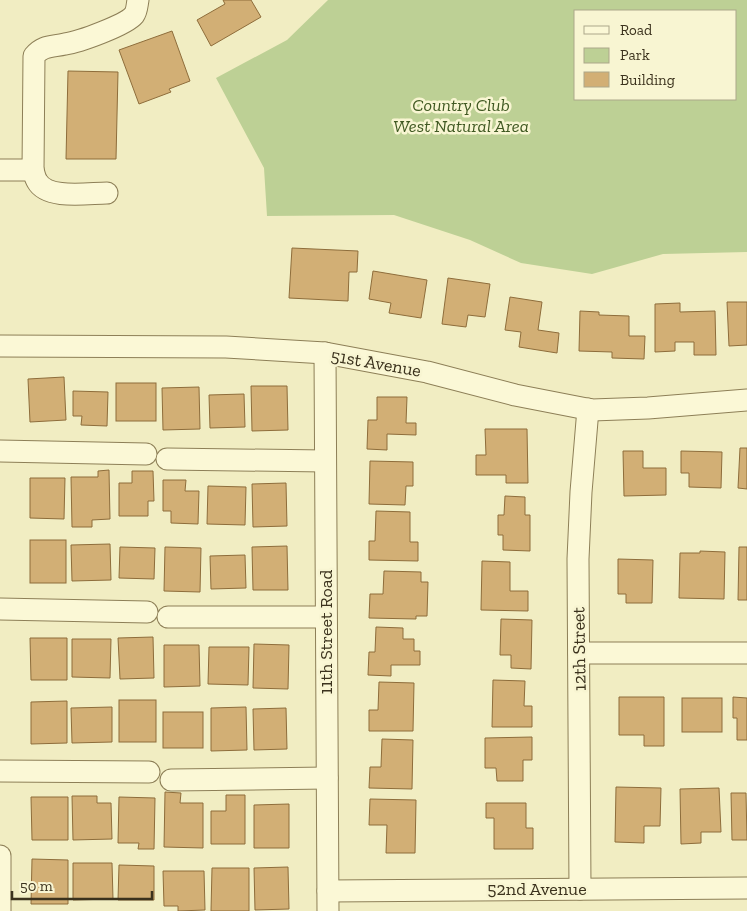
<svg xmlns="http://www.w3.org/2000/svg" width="747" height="911" font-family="'Zilla Slab',serif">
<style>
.green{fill:#bdd095;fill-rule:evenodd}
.building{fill:#d2af75;stroke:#8e6d3b}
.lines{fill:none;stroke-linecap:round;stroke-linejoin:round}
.minor-casing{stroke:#8d7f57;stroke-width:23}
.minor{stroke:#fbf8d6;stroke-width:21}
.labels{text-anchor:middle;stroke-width:5;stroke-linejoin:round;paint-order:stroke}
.park-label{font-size:18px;font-style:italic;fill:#405922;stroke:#f8f5d2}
.street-label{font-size:18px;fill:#3b321d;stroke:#f8f5d2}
</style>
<rect width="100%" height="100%" fill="#f1edc2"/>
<path class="green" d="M 328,0 L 747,0 L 747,252 L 663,254 L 592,274 L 521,263 L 470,240 L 394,215 L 267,216 L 264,168 L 216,78 L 287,40 ZM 576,11 L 736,11 L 736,99 L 576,99 Z"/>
<g class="building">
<path d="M 223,0 L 251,0 L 261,17 L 211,46 L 197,20 L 225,4 Z"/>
<path d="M 172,31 L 190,81 L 169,89 L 171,92 L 139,104 L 119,50 Z"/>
<path d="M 68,71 L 118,72 L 116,159 L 66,159 Z"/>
<path d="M 292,248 L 358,251 L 357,272 L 349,272 L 348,301 L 289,298 Z"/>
<path d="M 373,271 L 427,280 L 421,318 L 389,313 L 391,303 L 369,299 Z"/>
<path d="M 448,278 L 490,284 L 485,317 L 468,315 L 466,327 L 442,324 Z"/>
<path d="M 510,297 L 542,302 L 538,330 L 559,333 L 557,353 L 519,347 L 521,332 L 505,330 Z"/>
<path d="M 727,302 L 747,302 L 747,345 L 729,346 Z"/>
<path d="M 680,303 L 680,312 L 715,311 L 716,355 L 694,355 L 694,342 L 675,342 L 675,351 L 655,352 L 655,304 Z"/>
<path d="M 580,311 L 599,312 L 599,315 L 629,316 L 629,336 L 645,336 L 644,359 L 612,358 L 612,352 L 579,351 Z"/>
<path d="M 64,377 L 66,420 L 30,422 L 28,379 Z"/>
<rect x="116" y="383" width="40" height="38"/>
<path d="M 251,386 L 287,386 L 288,430 L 252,431 Z"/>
<path d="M 199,387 L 200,429 L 163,430 L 162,388 Z"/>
<path d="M 73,391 L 108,392 L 107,426 L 81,425 L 82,416 L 73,416 Z"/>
<path d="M 244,394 L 245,427 L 210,428 L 209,395 Z"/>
<path d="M 377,397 L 407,397 L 406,423 L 416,423 L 416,435 L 387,434 L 387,450 L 367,449 L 368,420 L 377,420 Z"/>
<path d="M 485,429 L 527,429 L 528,483 L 506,483 L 506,475 L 476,475 L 476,455 L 486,455 Z"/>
<path d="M 740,448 L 747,448 L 747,489 L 738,488 Z"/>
<path d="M 623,451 L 643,451 L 643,468 L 666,468 L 666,495 L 624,496 Z"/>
<path d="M 681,451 L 722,452 L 721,488 L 689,487 L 689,473 L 681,473 Z"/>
<path d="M 370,461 L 413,462 L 413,486 L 406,486 L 405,505 L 369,504 Z"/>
<path d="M 109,470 L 110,519 L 92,520 L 92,527 L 72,527 L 71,477 L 98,477 L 98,471 Z"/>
<path d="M 132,471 L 153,471 L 154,501 L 148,501 L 148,516 L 119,516 L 119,483 L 132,483 Z"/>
<path d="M 30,478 L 65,478 L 64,519 L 30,518 Z"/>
<path d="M 163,480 L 186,480 L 185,491 L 199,491 L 198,524 L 171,523 L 171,511 L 163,511 Z"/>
<path d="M 286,483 L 287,526 L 253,527 L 252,484 Z"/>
<path d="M 208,486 L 246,487 L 245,525 L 207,524 Z"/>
<path d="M 505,496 L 525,497 L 525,515 L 530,515 L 530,551 L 503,550 L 503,535 L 498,535 L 498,515 L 504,515 Z"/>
<path d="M 376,511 L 410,512 L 410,542 L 418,542 L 418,561 L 369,560 L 369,541 L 375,541 Z"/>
<rect x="30" y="540" width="36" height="43"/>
<path d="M 110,544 L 111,580 L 72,581 L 71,545 Z"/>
<path d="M 287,546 L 288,590 L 253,590 L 252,547 Z"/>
<path d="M 120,547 L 155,548 L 154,579 L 119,578 Z"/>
<path d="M 165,547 L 201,548 L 200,592 L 164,591 Z"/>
<path d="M 739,547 L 747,547 L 747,600 L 738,600 Z"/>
<path d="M 700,551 L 725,552 L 724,599 L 679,598 L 680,553 L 700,553 Z"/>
<path d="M 245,555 L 246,588 L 211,589 L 210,556 Z"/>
<path d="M 618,559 L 653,560 L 652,603 L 626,603 L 626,594 L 618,594 Z"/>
<path d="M 482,561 L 510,562 L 510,591 L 528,591 L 528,611 L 481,610 Z"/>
<path d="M 384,571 L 421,572 L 421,582 L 428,582 L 427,616 L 416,616 L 416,619 L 369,618 L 370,594 L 383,594 Z"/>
<path d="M 501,619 L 532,620 L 531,669 L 511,668 L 511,655 L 500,655 Z"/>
<path d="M 376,627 L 403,628 L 403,639 L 414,639 L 414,651 L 420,651 L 420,665 L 391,665 L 391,676 L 368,675 L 369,652 L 375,652 Z"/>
<path d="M 153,637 L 154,678 L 120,679 L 118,638 Z"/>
<path d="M 30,638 L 67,638 L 67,680 L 31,680 Z"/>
<path d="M 72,639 L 111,639 L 110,678 L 72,677 Z"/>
<path d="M 254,644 L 289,645 L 288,689 L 253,688 Z"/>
<path d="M 164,645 L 199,645 L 200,686 L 164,687 Z"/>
<path d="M 209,647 L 249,647 L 248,685 L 208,684 Z"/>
<path d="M 493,680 L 525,681 L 524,706 L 532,706 L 532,727 L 492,727 Z"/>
<path d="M 379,682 L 414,683 L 413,731 L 369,731 L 369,710 L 378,710 Z"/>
<path d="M 619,697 L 664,697 L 664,746 L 644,746 L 644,735 L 619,735 Z"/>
<path d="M 733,697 L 747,698 L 747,740 L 737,740 L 737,718 L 733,718 Z"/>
<rect x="682" y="698" width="40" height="34"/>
<rect x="119" y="700" width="37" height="42"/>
<path d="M 67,701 L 67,743 L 31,744 L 31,702 Z"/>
<path d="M 112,707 L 112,742 L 72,743 L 71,708 Z"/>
<path d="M 246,707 L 247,750 L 211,751 L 211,708 Z"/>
<path d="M 286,708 L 287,749 L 254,750 L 253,709 Z"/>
<rect x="163" y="712" width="40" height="36"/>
<path d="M 532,737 L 532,760 L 523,760 L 523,781 L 497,781 L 496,768 L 485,768 L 485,738 Z"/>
<path d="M 382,739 L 413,740 L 412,789 L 369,788 L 370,767 L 381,767 Z"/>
<path d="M 616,787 L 661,788 L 660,826 L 644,826 L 644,843 L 615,842 Z"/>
<path d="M 719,788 L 721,832 L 701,832 L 701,843 L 681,844 L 680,789 Z"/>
<path d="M 165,792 L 181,793 L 180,803 L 203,803 L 203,848 L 164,847 Z"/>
<path d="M 731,793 L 746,793 L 747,840 L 732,840 Z"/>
<path d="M 226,795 L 245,795 L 245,844 L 211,844 L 211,811 L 226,811 Z"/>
<path d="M 72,796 L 97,796 L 97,803 L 111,803 L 112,839 L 73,840 Z"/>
<path d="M 31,797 L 68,797 L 68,840 L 32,840 Z"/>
<path d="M 119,797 L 155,798 L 154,849 L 138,849 L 139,843 L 118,843 Z"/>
<path d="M 370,799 L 416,800 L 415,853 L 386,853 L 387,825 L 369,825 Z"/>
<path d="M 486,803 L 526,803 L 526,828 L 533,828 L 533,849 L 494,849 L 494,818 L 486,818 Z"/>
<path d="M 289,804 L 289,848 L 254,848 L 254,805 Z"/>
<path d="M 32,859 L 68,860 L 68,904 L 31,904 Z"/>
<path d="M 73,863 L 112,863 L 113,899 L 73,900 Z"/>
<path d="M 119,865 L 154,866 L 154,900 L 118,900 Z"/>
<path d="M 288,867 L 289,909 L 255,910 L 254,868 Z"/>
<path d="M 212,868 L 249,868 L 249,911 L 211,911 Z"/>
<path d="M 163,871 L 204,871 L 205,910 L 178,911 L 178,906 L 164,906 Z"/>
</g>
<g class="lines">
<defs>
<g id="minor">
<path d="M 0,170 L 33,170 L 34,56 C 43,45 52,47 65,44 C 79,42 126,25 134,15 C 137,11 137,5 138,0"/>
<path d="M 33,170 C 34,173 35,178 37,181 C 47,200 88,193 107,193"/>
<path d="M 0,346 L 226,347 L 325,353 L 427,372 L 515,395 L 592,410 L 648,408 L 747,400"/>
<path d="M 325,353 L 328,911"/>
<path d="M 0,451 L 146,454"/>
<path d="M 167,459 L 325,461"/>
<path d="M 0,609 L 147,612"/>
<path d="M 168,617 L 325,617"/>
<path d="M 579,653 L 747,653"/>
<path d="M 0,771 L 149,772"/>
<path d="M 171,780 L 327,778"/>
<path d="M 0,856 L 0,911"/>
<path d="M 580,889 L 578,559 L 581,492 L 588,409"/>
<path d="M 328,891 L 747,888"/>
</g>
</defs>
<use href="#minor" class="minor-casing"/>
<use href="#minor" class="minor"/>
</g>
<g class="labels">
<g class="park-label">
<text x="461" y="111">Country Club<tspan x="461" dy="21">West Natural Area</tspan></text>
</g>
<g class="street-label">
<text transform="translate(376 363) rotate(10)" y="6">51st Avenue</text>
<text transform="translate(326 632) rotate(-90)" y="6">11th Street Road</text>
<text transform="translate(579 649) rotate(-91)" y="6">12th Street</text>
<text x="537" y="895">52nd Avenue</text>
</g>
</g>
<rect x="574" y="10" width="162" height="90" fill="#f8f5d2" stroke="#aca78a"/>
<rect x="584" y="26" width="25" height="8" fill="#fbf8d6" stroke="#aca78a"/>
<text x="620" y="35" font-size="15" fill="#3b321d">Road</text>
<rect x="584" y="48" width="25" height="15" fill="#bdd095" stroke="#aca78a"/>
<text x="620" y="60" font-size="15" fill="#3b321d">Park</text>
<rect x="584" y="72" width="25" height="15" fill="#d2af75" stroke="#aca78a"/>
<text x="620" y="85" font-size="15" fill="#3b321d">Building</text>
<path d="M12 891v8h140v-8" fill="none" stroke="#3b321d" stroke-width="2.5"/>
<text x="20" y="891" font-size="15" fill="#3b321d" stroke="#f8f5d2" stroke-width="4" paint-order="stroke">50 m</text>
</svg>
